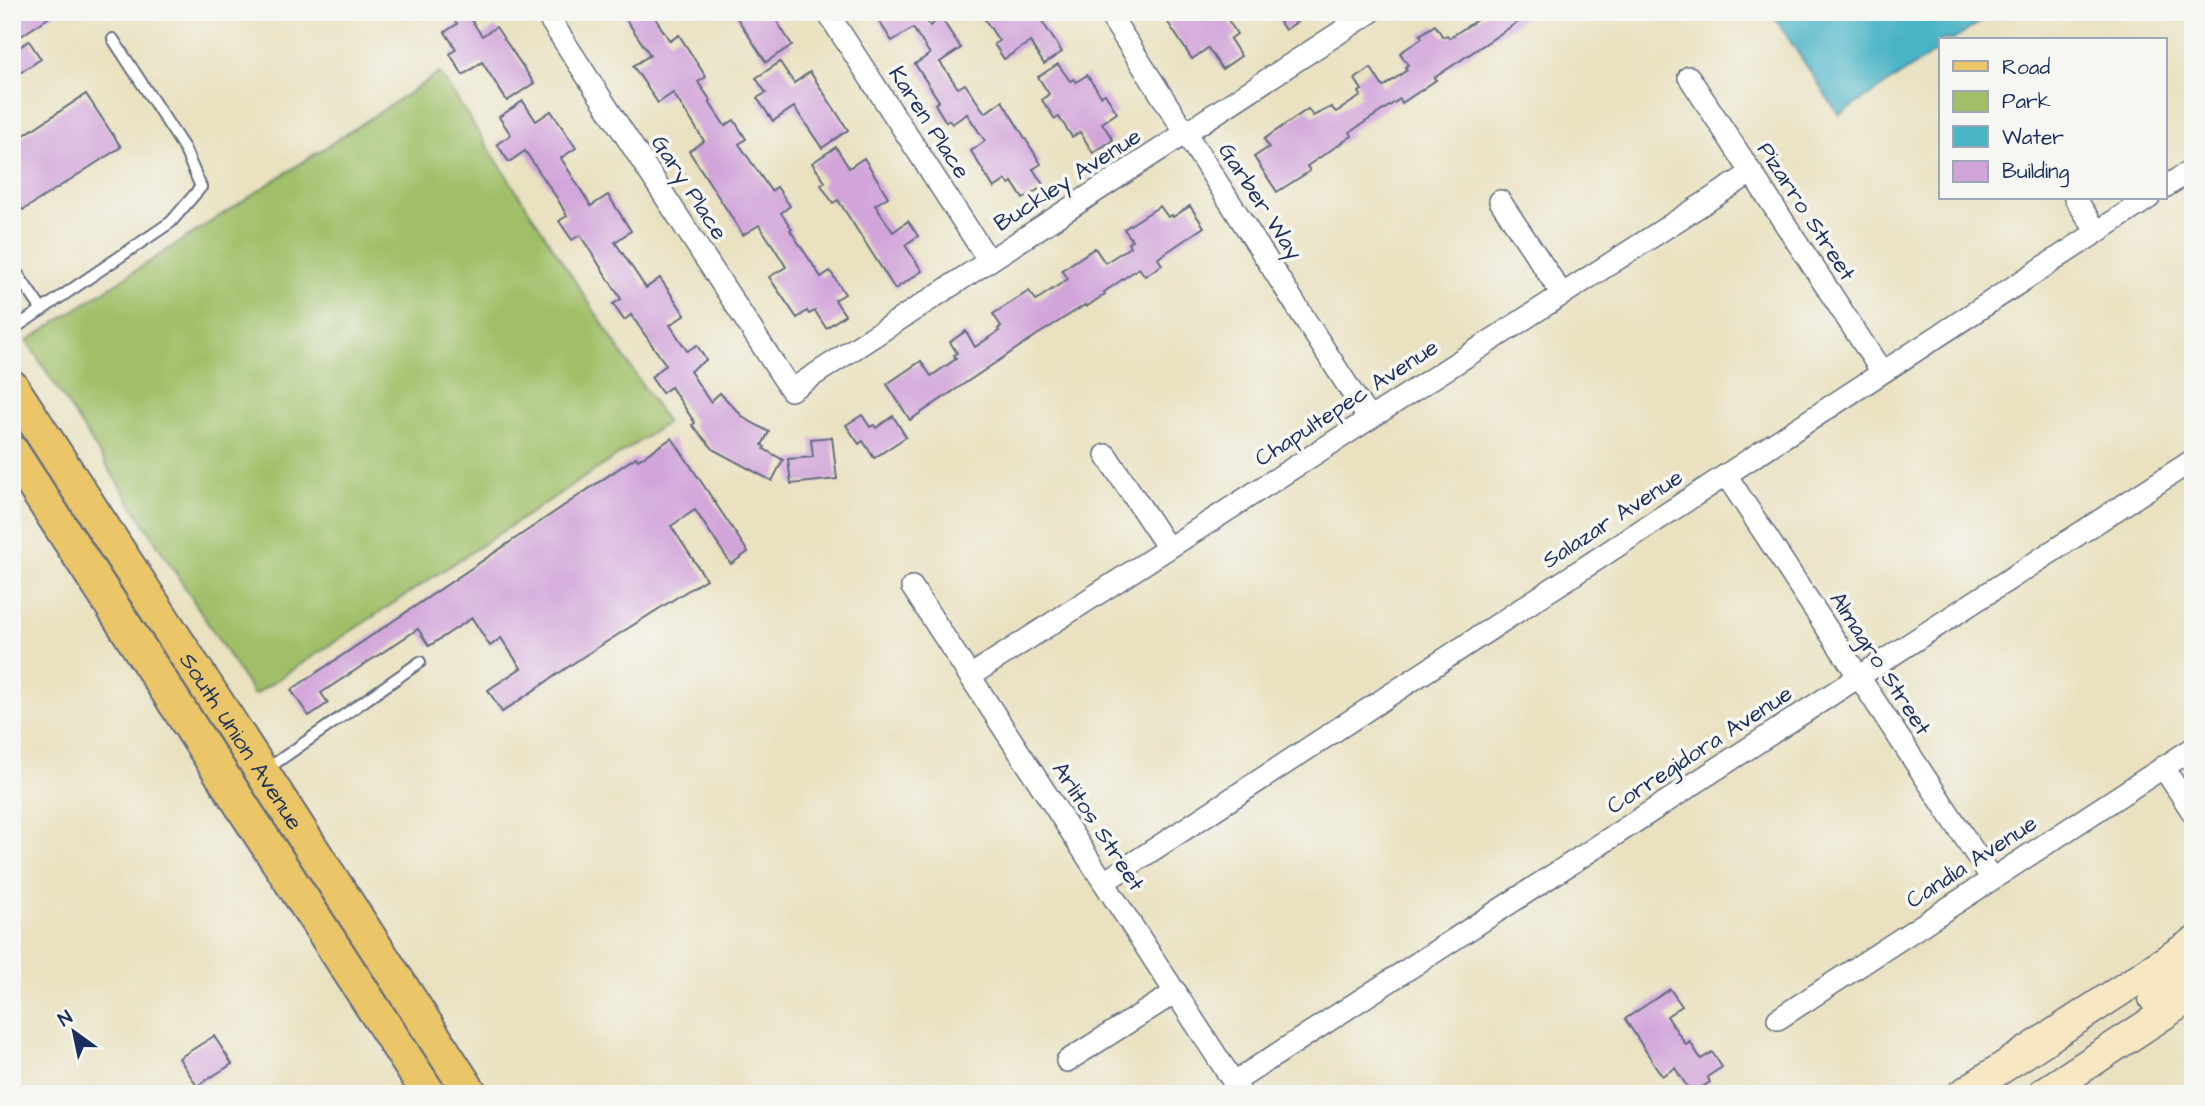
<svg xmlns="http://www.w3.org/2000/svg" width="2205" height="1106" font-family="'Architects Daughter',sans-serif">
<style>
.green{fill:#a0bf67;stroke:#5e7762;stroke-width:2}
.water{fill:#49b4c6;stroke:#327292;stroke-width:2}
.building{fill:#d2a5da}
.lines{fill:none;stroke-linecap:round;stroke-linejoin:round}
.lane-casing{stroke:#636d80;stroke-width:14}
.street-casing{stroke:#636d80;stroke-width:24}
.secondary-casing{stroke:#636d80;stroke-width:33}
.primary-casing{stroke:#636d80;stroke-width:37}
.lane{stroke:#fff;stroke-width:10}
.street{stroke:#fff;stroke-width:21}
.secondary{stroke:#f7e8c3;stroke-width:30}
.primary{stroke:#ebc669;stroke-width:33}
.labels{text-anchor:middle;stroke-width:7;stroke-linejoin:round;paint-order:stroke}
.street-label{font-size:23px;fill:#1b2f5e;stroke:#f6f6f2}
</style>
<rect width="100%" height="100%" fill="#f6f6f2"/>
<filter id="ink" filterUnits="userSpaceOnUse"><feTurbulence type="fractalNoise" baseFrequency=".0143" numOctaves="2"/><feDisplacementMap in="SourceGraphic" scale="14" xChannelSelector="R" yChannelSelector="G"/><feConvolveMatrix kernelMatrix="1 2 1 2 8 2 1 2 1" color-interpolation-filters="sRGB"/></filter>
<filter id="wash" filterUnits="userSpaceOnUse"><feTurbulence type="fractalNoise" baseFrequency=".00686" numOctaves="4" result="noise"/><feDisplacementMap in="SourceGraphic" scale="28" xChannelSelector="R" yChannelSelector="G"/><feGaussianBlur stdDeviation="1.57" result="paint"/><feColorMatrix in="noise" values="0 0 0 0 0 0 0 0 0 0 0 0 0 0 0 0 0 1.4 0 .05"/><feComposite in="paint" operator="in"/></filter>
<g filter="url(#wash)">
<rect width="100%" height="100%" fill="#e9e1bf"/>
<path class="green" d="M 440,73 L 667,423 L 254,695 L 27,341 Z"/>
<path class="water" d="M 1771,12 L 1996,12 L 1953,40 L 1941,40 L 1941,48 L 1839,115 Z"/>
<g id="blocks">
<g class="building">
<path d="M 18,12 L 57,12 L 12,42 L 12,16 Z"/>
<path d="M 449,12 L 466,12 L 482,36 L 496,27 L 534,83 L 507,101 L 482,62 L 463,75 L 450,54 L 456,49 L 445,32 L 457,24 Z"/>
<path d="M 621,12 L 651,12 L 670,41 L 679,35 L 706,77 L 698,82 L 711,101 L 709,102 L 725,126 L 734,120 L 746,139 L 739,144 L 771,191 L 777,187 L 790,206 L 781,213 L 792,229 L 790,230 L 821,277 L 830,271 L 845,294 L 835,300 L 845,315 L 826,328 L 815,311 L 809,314 L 807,311 L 797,318 L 769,277 L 786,267 L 775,249 L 759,225 L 743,235 L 689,151 L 704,141 L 691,120 L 673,93 L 658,103 L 633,66 L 650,55 Z"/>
<path d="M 733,12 L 771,12 L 792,45 L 766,62 Z"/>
<path d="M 890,12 L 937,12 L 925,20 L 930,26 L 941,18 L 961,48 L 940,62 L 958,88 L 965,84 L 985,113 L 1002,101 L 1041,164 L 1033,169 L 1044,186 L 1023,199 L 1012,182 L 1009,184 L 1006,180 L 994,188 L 971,151 L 985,141 L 967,114 L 952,124 L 949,120 L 946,122 L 935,104 L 939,101 L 915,64 L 930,54 L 913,28 L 892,41 L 878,20 Z"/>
<path d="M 980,12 L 1036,12 L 1062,52 L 1044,64 L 1030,42 L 1004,59 L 994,44 L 999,41 Z"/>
<path d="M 1161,12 L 1223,12 L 1237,34 L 1230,39 L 1241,56 L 1222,69 L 1208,48 L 1192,59 Z"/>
<path d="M 1273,12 L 1312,12 L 1285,30 Z"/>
<path d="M 1489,12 L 1533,12 L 1434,78 L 1436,80 L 1402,103 L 1400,99 L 1350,132 L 1352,136 L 1307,166 L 1310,171 L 1277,192 L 1254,157 L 1269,147 L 1264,139 L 1308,109 L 1313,116 L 1331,107 L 1336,112 L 1361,96 L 1359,92 L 1362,90 L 1355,79 L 1371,68 L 1383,87 L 1407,70 L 1405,67 L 1408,65 L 1400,53 L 1422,38 L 1420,35 L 1435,25 L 1443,37 L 1447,35 L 1449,38 Z"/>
<path d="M 29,41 L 41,59 L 12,78 L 12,52 Z"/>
<path d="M 780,62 L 794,83 L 810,72 L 848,130 L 822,148 L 794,107 L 773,121 L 757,98 L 766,93 L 756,78 Z"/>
<path d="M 1058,64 L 1070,81 L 1074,79 L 1076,82 L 1087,75 L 1101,96 L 1105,94 L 1117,113 L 1102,123 L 1113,140 L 1093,153 L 1080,132 L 1072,137 L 1059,117 L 1055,119 L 1042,100 L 1049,94 L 1038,77 Z"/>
<path d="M 86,94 L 121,147 L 23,210 L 12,195 L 12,143 Z"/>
<path d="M 523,101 L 536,121 L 551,111 L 576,148 L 561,158 L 574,179 L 591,206 L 608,195 L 631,231 L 615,242 L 646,288 L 660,278 L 685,315 L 670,325 L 687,351 L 697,345 L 706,360 L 690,371 L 710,402 L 720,393 L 744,418 L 769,432 L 762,445 L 765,447 L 764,449 L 783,460 L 772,481 L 714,450 L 692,425 L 695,423 L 671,387 L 662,393 L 651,377 L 666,365 L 631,315 L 624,320 L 613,304 L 621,299 L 580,235 L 572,240 L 559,221 L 567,216 L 557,198 L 525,151 L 509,162 L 497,144 L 511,135 L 499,117 Z"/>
<path d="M 836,147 L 849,168 L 864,158 L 888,197 L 875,205 L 893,232 L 908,221 L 918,236 L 905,245 L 922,271 L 895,289 L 838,200 L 833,203 L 821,185 L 825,182 L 812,163 Z"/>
<path d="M 1160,206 L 1168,217 L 1172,215 L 1173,217 L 1190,206 L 1204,227 L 1158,258 L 1162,265 L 1145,276 L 1139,268 L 1104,292 L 1105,294 L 1086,307 L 1085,305 L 1037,335 L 910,420 L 887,384 L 921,361 L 931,376 L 956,359 L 954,355 L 957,353 L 950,342 L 966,331 L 975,347 L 999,331 L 998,329 L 1001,326 L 993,314 L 1029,291 L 1036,300 L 1068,279 L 1062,270 L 1095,248 L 1105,263 L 1130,247 L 1128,243 L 1132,240 L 1124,229 Z"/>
<path d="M 862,415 L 870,427 L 874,425 L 876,428 L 893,416 L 906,437 L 874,458 L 863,441 L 859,444 L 846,425 Z"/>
<path d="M 832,437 L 837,479 L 791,484 L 788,459 L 813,457 L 811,439 Z"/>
<path d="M 672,438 L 748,552 L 731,564 L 695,510 L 671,526 L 706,579 L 581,658 L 502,712 L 488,690 L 521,668 L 501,638 L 490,646 L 472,618 L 429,646 L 418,629 L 321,693 L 328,703 L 309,716 L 291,690 L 636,457 L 638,460 Z"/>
<path d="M 1670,989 L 1682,1006 L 1667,1016 L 1686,1045 L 1690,1042 L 1701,1059 L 1712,1052 L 1722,1067 L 1707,1077 L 1710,1082 L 1692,1094 L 1675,1068 L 1662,1076 L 1625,1019 Z"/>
<path d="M 214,1036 L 232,1064 L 197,1086 L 179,1058 Z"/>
</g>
</g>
</g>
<g filter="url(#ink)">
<use href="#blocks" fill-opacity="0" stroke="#636d80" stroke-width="2"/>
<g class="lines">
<defs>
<g id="lane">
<path d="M 12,266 L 42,310"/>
<path d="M 12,330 L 171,222 L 201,187 L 184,148 L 113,39"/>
<path d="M 264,771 L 420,662"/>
</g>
<g id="street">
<path d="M 545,12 L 791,390 L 1371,12"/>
<path d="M 827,12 L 989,261"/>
<path d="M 1108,12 L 1369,419"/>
<path d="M 1689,77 L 1882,372"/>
<path d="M 2165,187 L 2193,169"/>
<path d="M 2075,198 L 2097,232"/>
<path d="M 1500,201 L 1562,294"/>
<path d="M 1106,455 L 1168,548"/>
<path d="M 1726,475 L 1992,879"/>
<path d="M 912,587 L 1240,1092"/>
<path d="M 970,676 L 1751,173"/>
<path d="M 2163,767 L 2193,813"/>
<path d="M 1104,882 L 2149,198"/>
<path d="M 1778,1019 L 2193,748"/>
<path d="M 1067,1061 L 1176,992"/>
<path d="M 1234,1082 L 2193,460"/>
</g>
<g id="secondary">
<path d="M 2154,998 L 2193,972"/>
<path d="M 1962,1094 L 2193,943"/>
<path d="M 2042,1094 L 2193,995"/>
</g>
<g id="primary">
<path id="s1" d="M 12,387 L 471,1094"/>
<path d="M 12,452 L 429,1094"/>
</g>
</defs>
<use href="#lane" class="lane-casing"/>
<use href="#street" class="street-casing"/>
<use href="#secondary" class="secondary-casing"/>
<use href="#primary" class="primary-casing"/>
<use href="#lane" class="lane"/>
<use href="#street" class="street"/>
<use href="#secondary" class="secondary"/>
<use href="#primary" class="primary"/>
</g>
</g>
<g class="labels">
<g class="street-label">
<text transform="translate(930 122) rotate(57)" y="8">Karen Place</text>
<text transform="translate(1067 179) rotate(-33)" y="8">Buckley Avenue</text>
<text transform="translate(690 187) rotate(57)" y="8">Gary Place</text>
<text transform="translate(1261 201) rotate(57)" y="8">Garber Way</text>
<text transform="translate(1807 211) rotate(57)" y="8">Pizarro Street</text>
<text transform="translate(1346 402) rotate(-33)" y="8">Chapultepec Avenue</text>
<text transform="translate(1612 518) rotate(-33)" y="8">Salazar Avenue</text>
<text transform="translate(1881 663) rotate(57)" y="8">Almagro Street</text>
<text dy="8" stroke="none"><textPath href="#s1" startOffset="422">South Union Avenue</textPath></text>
<text transform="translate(1699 749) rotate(-33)" y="8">Corregidora Avenue</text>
<text transform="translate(1099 826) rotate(57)" y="8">Arlitos Street</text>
<text transform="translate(1971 861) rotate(-33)" y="8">Candia Avenue</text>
</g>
</g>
<rect width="2205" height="1106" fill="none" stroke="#f6f6f2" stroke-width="42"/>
<rect x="1939" y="38" width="228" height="161" fill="#f6f6f2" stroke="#9ea6b7" stroke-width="2"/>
<rect x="1953" y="61" width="35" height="10" fill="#ebc669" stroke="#9ea6b7" stroke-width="2"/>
<text x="2002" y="74" font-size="21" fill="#1b2f5e">Road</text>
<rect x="1953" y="91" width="35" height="21" fill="#a0bf67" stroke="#9ea6b7" stroke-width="2"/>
<text x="2002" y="108" font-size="21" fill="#1b2f5e">Park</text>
<rect x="1953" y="126" width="35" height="21" fill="#49b4c6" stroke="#9ea6b7" stroke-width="2"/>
<text x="2002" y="144" font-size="21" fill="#1b2f5e">Water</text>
<rect x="1953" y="161" width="35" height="21" fill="#d2a5da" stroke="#9ea6b7" stroke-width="2"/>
<text x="2002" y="178" font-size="21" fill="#1b2f5e">Building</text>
<g transform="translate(74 1032) rotate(327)" stroke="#f6f6f2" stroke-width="5" paint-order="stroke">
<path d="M0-5L12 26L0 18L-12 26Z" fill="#1b2f5e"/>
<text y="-10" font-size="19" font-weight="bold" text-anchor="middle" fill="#1b2f5e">N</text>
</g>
</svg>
